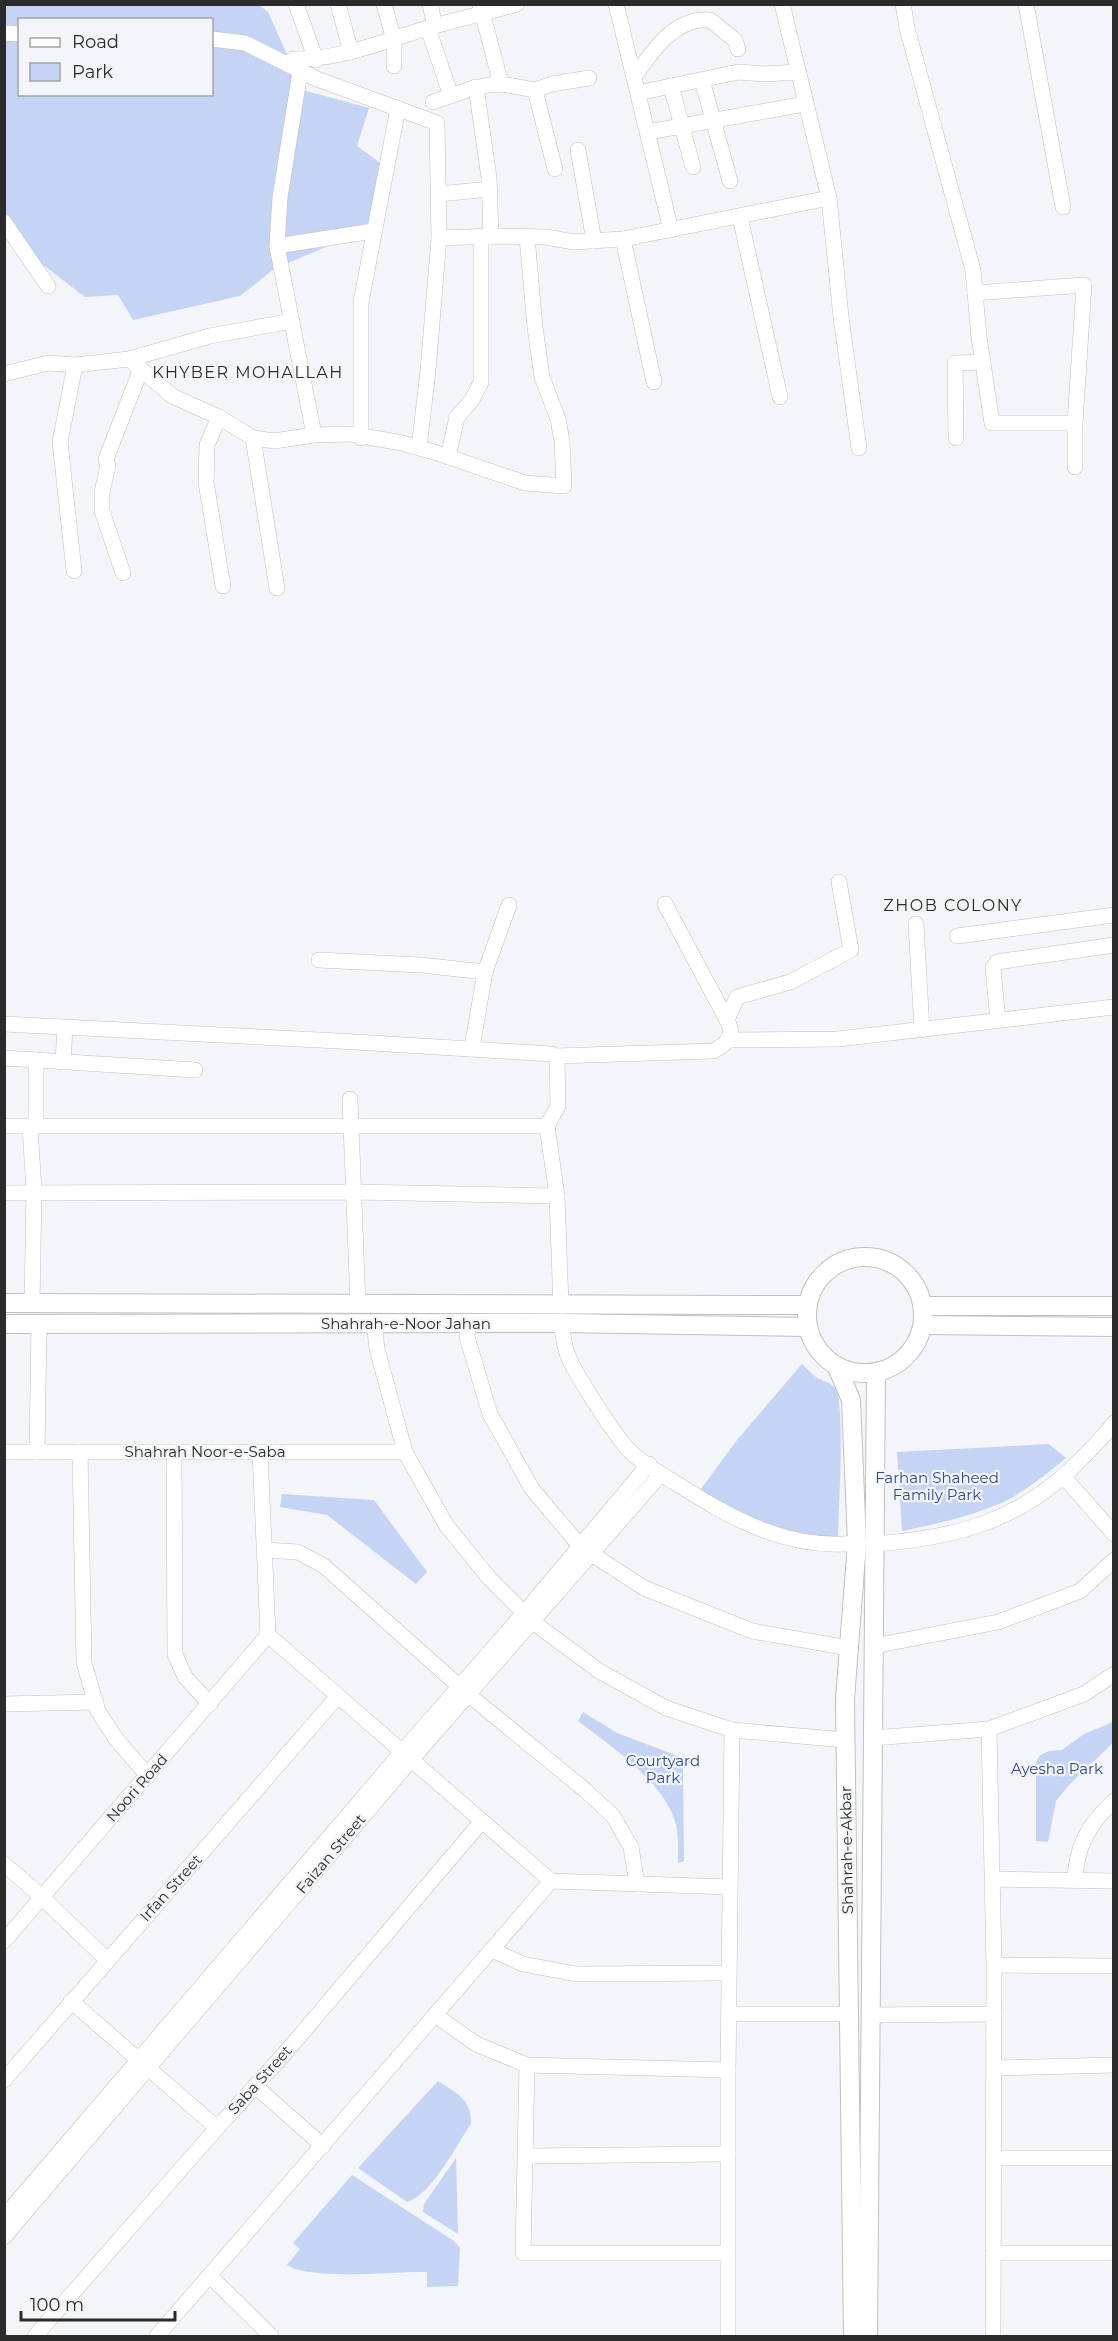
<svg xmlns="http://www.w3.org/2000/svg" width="1118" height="2341" font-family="Montserrat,sans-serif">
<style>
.green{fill:#c5d3f5;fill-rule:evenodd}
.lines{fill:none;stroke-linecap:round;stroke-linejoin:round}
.minor-casing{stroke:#bfc0c3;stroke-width:16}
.major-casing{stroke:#bfc0c3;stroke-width:20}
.minor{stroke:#fff;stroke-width:15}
.major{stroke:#fff;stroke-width:18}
.labels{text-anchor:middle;stroke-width:4.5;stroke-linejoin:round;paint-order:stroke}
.street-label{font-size:15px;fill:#2b2b2c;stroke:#f4f5f8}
.park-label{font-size:15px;fill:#32498d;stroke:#f4f5f8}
.neighbourhood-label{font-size:16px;letter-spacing:1.5px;fill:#2b2b2c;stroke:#f4f5f8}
</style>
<rect width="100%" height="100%" fill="#f4f5f8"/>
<g class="green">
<path d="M 4,5 L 259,5 L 268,12 L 303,90 L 369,108 L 357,146 L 384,166 L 368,229 L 274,269 L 240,296 L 133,320 L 118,295 L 85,297 L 38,261 L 5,215 ZM 20,20 L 212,20 L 212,94 L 20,94 Z"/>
<path d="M 802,1364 C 806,1368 811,1373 816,1377 C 822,1381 830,1382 835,1388 C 846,1401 838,1516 838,1540 L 769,1527 L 698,1493 L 737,1440 Z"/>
<path d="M 1049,1444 L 1066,1458 C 1048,1473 1022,1494 1001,1503 C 969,1517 936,1524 902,1531 L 897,1452 Z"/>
<path d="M 282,1494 L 374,1500 L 427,1572 L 416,1584 L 327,1515 L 280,1507 Z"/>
<path d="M 583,1712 L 617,1733 L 678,1756 L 683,1770 L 684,1861 L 678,1863 C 678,1851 679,1837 676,1825 C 666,1783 611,1746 578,1721 Z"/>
<path d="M 1113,1722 L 1113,1743 L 1069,1785 L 1056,1801 L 1048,1842 L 1036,1841 L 1036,1762 L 1040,1755 L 1049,1751 L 1062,1750 L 1084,1734 Z"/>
<path d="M 438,2081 C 456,2093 472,2099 471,2124 C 457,2144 431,2196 407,2202 L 358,2168 Z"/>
<path d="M 456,2158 L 458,2234 L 423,2212 L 424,2204 Z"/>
<path d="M 352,2175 L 454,2241 L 460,2248 L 458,2286 L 427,2287 L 427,2272 C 394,2271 312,2281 287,2265 L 300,2249 L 293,2243 Z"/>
</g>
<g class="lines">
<defs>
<g id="minor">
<path d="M 296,4 L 316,60"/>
<path d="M 338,4 L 351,52"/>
<path d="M 384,4 L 394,40 L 394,66"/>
<path d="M 430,4 L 435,26"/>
<path d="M 480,4 L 501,84"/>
<path d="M 616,4 L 671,230"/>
<path d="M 782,4 L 829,198 L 841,317 L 859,448"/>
<path d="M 903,4 L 907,28 L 973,270 L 979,337 L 992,423 L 1075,423"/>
<path d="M 1026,4 L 1063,207"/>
<path d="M 428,28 L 451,96"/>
<path d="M 4,33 L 20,34"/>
<path d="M 212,39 L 245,43 L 317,79 L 437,123 L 439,238 L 428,371 L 419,448"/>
<path d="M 293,59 C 341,60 383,41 428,28 C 457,19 487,13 517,4"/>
<path d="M 302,60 L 280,197 L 277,246 L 314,435"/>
<path d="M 634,77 C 652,52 674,17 710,20 L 735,40 L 738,49"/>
<path d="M 702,80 L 730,181"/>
<path d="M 671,86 L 693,167"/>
<path d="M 476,87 L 489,178 L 491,236"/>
<path d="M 535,90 L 555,169"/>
<path d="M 638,93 L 738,72 L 765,74 L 797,72"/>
<path d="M 433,102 L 473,88 L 489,85 L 501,84 L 535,90 L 552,84 L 589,78"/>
<path d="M 648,132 L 805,104"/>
<path d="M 578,150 L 594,241"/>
<path d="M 439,194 L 490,189"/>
<path d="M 740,217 L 780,397"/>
<path d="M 4,222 L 48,286"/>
<path d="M 439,238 L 496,236 L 546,237 L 574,242 L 623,239 L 829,198"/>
<path d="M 623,239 L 654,382"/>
<path d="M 277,246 L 373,231"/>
<path d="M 975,293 L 1084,285 L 1075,423 L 1075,467"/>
<path d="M 129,359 L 172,396 L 219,417 L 253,438 L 274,441 L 314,435 L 351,434 L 402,443 L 437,453 L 525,483 L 564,486 L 562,441 L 558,419 L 542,377 L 535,327 L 527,237"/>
<path d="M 4,374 L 48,363 L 75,365 L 129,359 L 210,336 L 292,321"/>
<path d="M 219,417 L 207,445 L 206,482 L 223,586"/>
<path d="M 253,438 L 277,588"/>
<path d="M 361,438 L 361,302 L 398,108"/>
<path d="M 956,438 L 955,363 L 983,362"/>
<path d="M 448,457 L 457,417 L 472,400 L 481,382 L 481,236"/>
<path d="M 74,571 L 60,442 L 75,365"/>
<path d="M 123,573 L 102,511 L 102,492 L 108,466 L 106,459 L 141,369"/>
<path d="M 916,924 L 922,1030"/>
<path d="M 957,936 L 1114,915"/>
<path d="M 319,960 L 421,965 L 485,972"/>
<path d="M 727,1020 L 737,997 L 790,982 L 851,950 L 839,882"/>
<path d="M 998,1021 L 993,968 L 997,962 L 1114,945"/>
<path d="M 4,1024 L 339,1041 L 552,1054 L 557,1059 L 558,1106 L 547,1126 L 557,1196 L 561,1306"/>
<path d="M 727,1040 L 838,1039 L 1114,1007"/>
<path d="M 472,1048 L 485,972 L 509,905"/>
<path d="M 555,1056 L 713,1051 C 729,1043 735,1036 727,1020 L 665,904"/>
<path d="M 4,1058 L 195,1070"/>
<path d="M 36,1060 L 36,1126"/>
<path d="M 63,1062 L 65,1027"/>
<path d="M 350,1099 L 358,1304"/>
<path d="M 4,1126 L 547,1126"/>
<path d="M 30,1126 L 34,1192 L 32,1303"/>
<path d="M 4,1193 L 355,1192 L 557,1196"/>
<path d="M 374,1322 L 377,1349 L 405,1452 L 446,1525 L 490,1579 L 533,1622 L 599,1671 L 666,1708 L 732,1730 L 845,1740"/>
<path d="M 468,1323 L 467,1337 L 490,1414 L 532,1489 L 581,1547 L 644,1588 L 752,1631 L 849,1648"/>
<path d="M 561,1323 C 563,1332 563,1341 566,1350 C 571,1369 612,1430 626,1447 C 638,1461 659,1473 674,1482 C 731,1518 787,1551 857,1543"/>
<path d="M 4,1452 L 405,1452"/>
<path d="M 37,1452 L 39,1324"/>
<path d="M 80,1452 L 84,1663 L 98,1711 L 116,1739 L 148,1776"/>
<path d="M 174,1452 L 175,1654 L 185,1677 L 210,1704"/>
<path d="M 260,1452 L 268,1635 L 551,1881 L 730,1887"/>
<path d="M 1064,1477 L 1114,1534"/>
<path d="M 874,1544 C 958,1538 1024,1520 1083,1457 C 1094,1446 1105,1435 1114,1423"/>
<path d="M 264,1550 L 298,1552 L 324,1566 L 469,1695 L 585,1790 L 613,1816 L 631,1847 L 637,1884"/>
<path d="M 874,1646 L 998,1622 L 1080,1591 L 1114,1560"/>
<path d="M 4,1704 L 96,1702"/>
<path d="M 989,1729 L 994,1965 L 993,2336"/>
<path d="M 873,1738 L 989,1729 L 1084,1694 L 1114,1674"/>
<path d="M 4,1864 L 42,1897 L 107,1960"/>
<path d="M 993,1879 L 1114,1881"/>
<path d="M 1075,1880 C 1076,1847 1089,1823 1114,1801"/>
<path d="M 4,1941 L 268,1635"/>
<path d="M 492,1950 L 523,1964 L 576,1974 L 729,1973"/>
<path d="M 994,1965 L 1114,1966"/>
<path d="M 71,2001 L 217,2128"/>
<path d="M 729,2014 L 850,2014"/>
<path d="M 435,2015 L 476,2044 L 527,2065 L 728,2070"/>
<path d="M 870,2015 L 994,2014"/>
<path d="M 527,2065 L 523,2253 L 728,2253"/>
<path d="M 994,2068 L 1114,2065"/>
<path d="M 4,2080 L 338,1696"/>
<path d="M 255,2086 L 323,2146"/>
<path d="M 527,2156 L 728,2154"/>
<path d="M 994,2158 L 1114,2158"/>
<path d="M 4,2217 L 402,1752 L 524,1613 L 649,1464"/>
<path d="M 4,2237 L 411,1760 L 661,1474"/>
<path d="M 993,2253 L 1114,2253"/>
<path d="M 210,2276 L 271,2336"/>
<path d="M 35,2336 L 217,2128 L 286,2052 L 482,1821"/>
<path d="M 157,2336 L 551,1881"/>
<path d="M 728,2336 L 728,2070 L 732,1730"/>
</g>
<g id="major">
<circle cx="865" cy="1315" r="58"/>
<path d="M 4,1303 L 807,1305"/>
<path d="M 923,1306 L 1114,1306"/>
<path d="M 4,1324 L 561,1323 L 808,1327"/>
<path d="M 923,1325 L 1114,1327"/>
<path d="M 837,1367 L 851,1400 L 857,1543 L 845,1699 L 853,2336"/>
<path d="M 868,2336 L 876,1372"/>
</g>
</defs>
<use href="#minor" class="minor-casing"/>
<use href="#major" class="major-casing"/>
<use href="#minor" class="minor"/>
<use href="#major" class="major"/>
</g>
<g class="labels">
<g class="street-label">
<text x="406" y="1329">Shahrah-e-Noor Jahan</text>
<text x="205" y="1457">Shahrah Noor-e-Saba</text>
<text transform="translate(137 1788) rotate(-49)" y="5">Noori Road</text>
<text transform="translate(847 1850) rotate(-91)" y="5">Shahrah-e-Akbar</text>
<text transform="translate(331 1854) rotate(-50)" y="5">Faizan Street</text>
<text transform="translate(171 1888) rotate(-48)" y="5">Irfan Street</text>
<text transform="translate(260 2080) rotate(-48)" y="5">Saba Street</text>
</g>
<g class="park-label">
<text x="937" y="1483">Farhan Shaheed<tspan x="937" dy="17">Family Park</tspan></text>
<text x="663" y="1766">Courtyard<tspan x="663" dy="17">Park</tspan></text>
<text x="1057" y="1774">Ayesha Park</text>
</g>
<g class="neighbourhood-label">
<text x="248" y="378">KHYBER MOHALLAH</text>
<text x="953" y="911">ZHOB COLONY</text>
</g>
</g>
<rect width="1118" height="2341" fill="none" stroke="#2b2b2c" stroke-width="12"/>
<rect x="18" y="18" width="195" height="78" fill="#f4f5f8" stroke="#a4a4a6" stroke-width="1.5"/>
<rect x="30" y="38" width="30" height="9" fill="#ffffff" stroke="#a4a4a6" stroke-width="1.5"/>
<text x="72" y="48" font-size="18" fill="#2b2b2c">Road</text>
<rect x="30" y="63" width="30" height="18" fill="#c5d3f5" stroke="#a4a4a6" stroke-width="1.5"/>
<text x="72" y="78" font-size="18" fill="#2b2b2c">Park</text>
<path d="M21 2311v9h154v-9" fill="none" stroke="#2b2b2c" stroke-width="3"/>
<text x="30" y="2311" font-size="18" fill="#2b2b2c" stroke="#f4f5f8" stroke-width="4.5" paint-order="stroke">100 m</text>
</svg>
